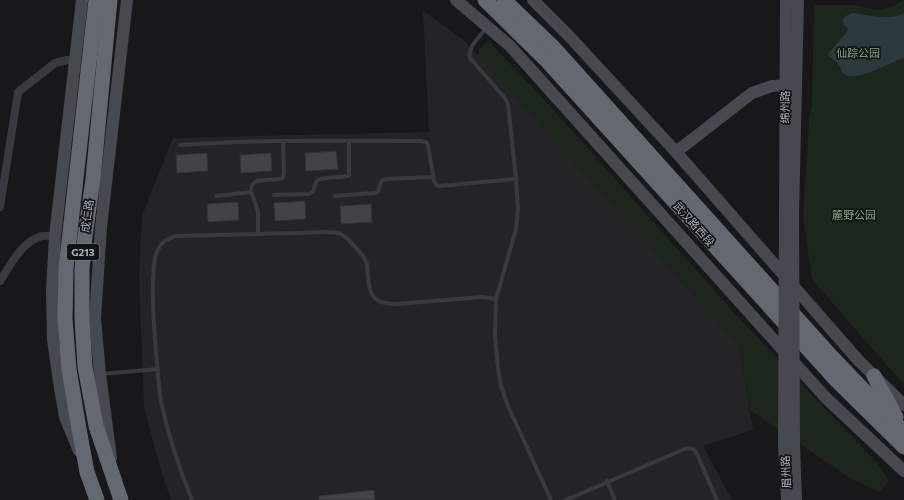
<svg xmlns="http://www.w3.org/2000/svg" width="904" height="500" font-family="Commissioner,'Noto Sans SC',sans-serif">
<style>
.built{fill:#242427}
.green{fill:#1d261d}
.water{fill:#2c3a40}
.building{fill:#424347;stroke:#313236}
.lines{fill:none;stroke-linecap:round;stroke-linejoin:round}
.lane{stroke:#383a40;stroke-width:4}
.street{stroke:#383a40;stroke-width:8}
.secondary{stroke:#464a50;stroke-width:12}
.highway{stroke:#646971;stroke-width:15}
.secondary-bridge{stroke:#464a50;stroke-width:12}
.labels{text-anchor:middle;stroke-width:3.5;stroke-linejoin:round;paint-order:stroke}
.shield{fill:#131315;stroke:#7c8289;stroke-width:1}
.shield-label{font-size:10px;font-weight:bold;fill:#a9b1bb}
.park-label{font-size:11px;fill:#81a87e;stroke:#131315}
.street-label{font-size:11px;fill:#a9b1bb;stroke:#131315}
</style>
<rect width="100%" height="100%" fill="#18181a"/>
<path class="built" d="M 423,11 L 465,41 L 739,345 L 753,430 L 703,446 L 732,500 L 171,500 L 161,471 L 144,407 L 139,276 L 142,216 L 173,138 L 429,132 Z"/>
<g class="green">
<path d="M 904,0 L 904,383 L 897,377 L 812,279 L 803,216 L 809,121 L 812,104 L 814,5 L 854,5 L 877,10 L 892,7 Z"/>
<path d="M 488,41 L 540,95 L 739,318 L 877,463 L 889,481 L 879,492 L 850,478 L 750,410 L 739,345 L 478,56 L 479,49 Z"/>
</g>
<path class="water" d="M 852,13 C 868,15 889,21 904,13 L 904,58 C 891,61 854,85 843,73 C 841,71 841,67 839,65 C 836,60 830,59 828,54 L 847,32 L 848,29 L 842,22 L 844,17 Z"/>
<g class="building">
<path d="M 336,151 L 338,169 L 306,171 L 305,153 Z"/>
<path d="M 207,153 L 208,171 L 177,173 L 176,155 Z"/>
<path d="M 271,153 L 272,171 L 241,173 L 240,155 Z"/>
<path d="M 305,201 L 306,219 L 275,221 L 274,203 Z"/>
<path d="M 238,202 L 239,220 L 208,222 L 207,204 Z"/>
<path d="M 371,204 L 372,222 L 341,224 L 340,206 Z"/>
<path d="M 374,490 L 375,500 L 319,500 L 319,496 Z"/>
</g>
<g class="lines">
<g class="lane">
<path d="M 486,28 C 480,37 467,47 470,58 L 504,97 L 508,104 L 516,179 L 518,209 L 516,229 L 496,299 L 495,336 L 498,368 L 501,386 L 508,406 L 551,500"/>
<path d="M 180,145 C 260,139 340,141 421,141 L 426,142 L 428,145 L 434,181 L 436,185 L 440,186 L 516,179"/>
<path d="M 251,192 L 258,211 L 258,234"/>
<path d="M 274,195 L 309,194 L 313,192 C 314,189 315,185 316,182 C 319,176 342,179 349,175 L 349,141"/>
<path d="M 216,196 L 251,192 C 251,189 251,185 254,183 C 258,178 276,181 283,178 L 284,172 L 283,141"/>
<path d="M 335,196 L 374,193 L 378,192 C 380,185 379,181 386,179 L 433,177"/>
<path d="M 101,374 L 158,369"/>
<path d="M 607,481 L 615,500"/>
<path d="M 192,500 C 179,468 168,435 161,401 C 158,385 158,368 156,352 C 154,328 152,303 153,279 C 154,270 153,260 157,252 C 161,242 167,238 177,236 C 218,235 258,234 299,233 C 310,233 332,230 341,234 C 347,237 363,255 366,261 C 368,265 367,272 368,276 C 369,298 376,304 397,304 L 482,297 L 496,299"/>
<path d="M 566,500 L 687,448 L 693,449 L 697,454 L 717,500"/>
</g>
<g class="street">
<path d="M 0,207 L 18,92 L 55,63 L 67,60 L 76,60"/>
<path d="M 0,281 C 10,266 21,243 39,237 C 44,235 50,236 55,236"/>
</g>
<g class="secondary">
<path d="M 456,0 L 510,46 L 826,398 L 904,471"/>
<path d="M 533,0 L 569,36 L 676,152 L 859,361 L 904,405"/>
<path d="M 676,152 L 752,93 L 772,86 L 793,85"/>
<path d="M 793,214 L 798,0"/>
<path d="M 785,215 L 786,0"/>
<path d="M 784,445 L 787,500"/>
<path d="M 794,445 L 796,500"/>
<path d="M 79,451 L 65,417 L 60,388 L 53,340 L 52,290 L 55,236 L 82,0"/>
<path d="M 111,458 L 100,374 L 95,318 L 101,227 L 127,0"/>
</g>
<g class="highway">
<path d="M 96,0 L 66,268 L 65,319 L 69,369 L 79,429 L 87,472 L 97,500"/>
<path d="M 110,0 L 93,179 L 85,236 L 82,269 L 82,319 L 85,367 L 96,426 L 121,500"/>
<path d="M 485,0 L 547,61 L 837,381 L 904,447"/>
<path d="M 504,0 L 554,48 L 831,356 L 904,432"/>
<path d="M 874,376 L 896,417"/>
</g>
<g class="secondary-bridge">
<path d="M 793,214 L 794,445"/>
<path d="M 784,445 L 785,216"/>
</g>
</g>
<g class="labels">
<rect class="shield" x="67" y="244" width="32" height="16" rx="3"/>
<g class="shield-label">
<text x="83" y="256">G213</text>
</g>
<g class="park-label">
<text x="858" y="57">仙踪公园</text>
<text x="854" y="219">麓野公园</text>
</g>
<g class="street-label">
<text transform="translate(785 107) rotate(-90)" y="4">绵州路</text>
<text transform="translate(87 216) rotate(-82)" y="4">成仁路</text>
<text transform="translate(694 224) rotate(48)" y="4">武汉路西段</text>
<text transform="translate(786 472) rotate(-93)" y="4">眉州路</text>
</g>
</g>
</svg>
